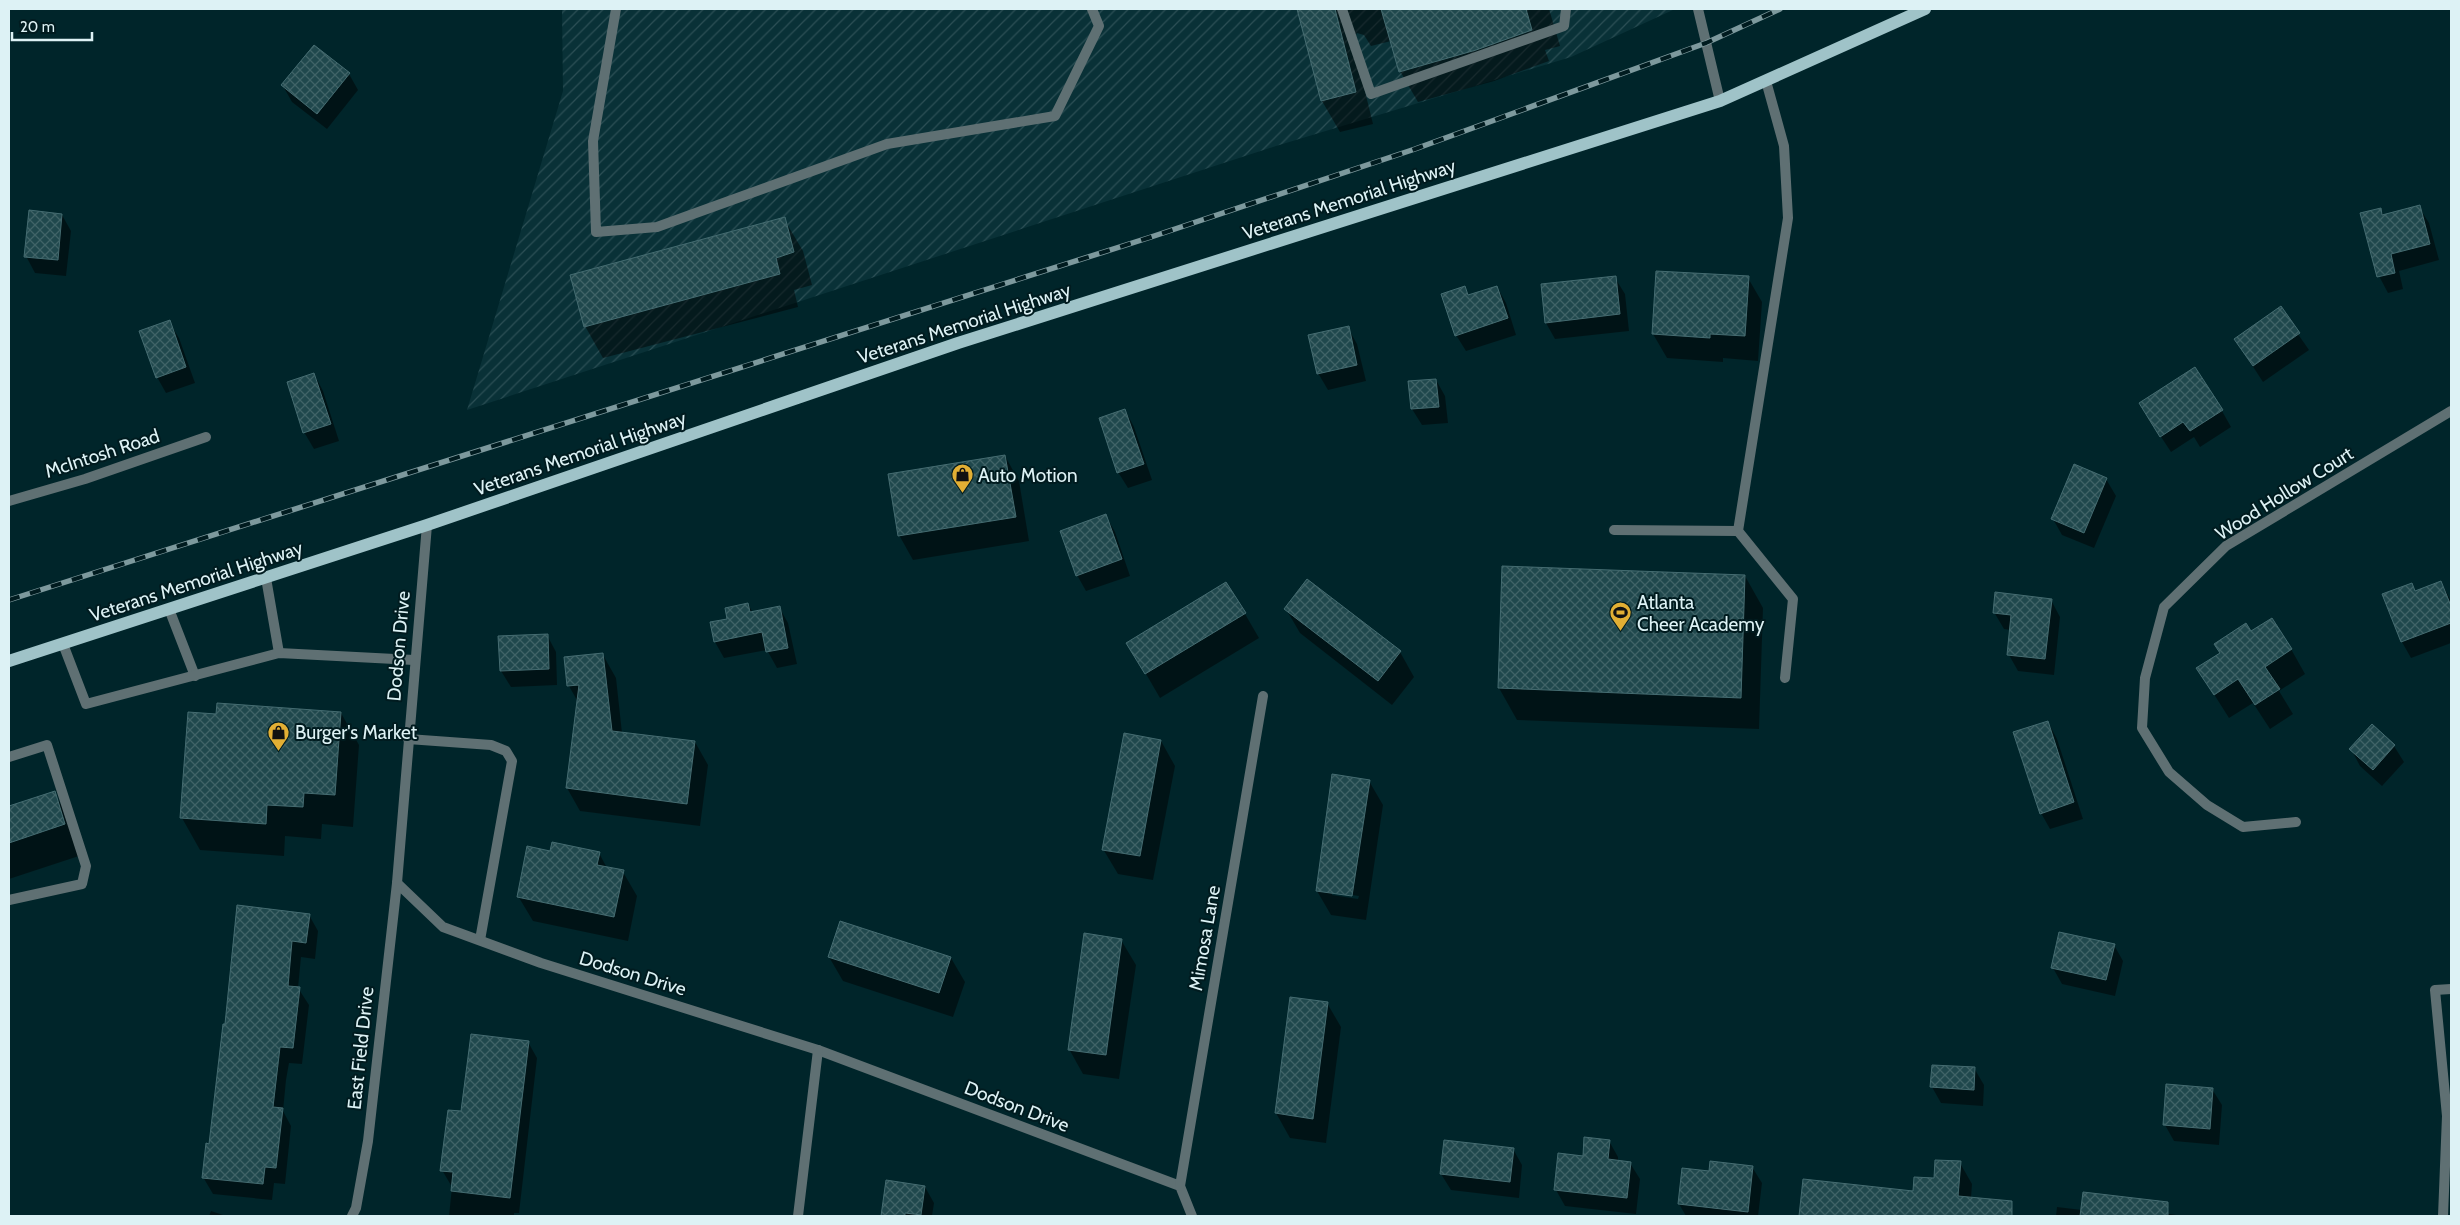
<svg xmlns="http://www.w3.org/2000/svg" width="2460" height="1225" font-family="Cabin,sans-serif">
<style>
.industrial{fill:url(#industrial-furrows)}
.shadow{fill:#0007;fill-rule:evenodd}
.building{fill:url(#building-cross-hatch);stroke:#456c71}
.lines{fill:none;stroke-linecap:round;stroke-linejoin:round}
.lane{stroke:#5f7073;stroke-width:10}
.street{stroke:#5f7073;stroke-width:10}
.primary{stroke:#9fc3c8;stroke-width:12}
.rail-casing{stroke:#7d999d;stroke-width:5.5}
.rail{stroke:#001b1f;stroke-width:4;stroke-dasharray:11;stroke-linecap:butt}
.labels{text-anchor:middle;stroke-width:4;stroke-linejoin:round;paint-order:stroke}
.street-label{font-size:19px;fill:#ddf2f5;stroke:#001b1f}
.poi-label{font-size:19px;fill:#ddf2f5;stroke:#001b1f;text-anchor:start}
</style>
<defs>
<pattern id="industrial-furrows" width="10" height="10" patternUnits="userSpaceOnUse" patternTransform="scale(1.25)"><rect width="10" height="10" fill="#093137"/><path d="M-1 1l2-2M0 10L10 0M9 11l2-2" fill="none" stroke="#2c4f55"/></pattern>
<pattern id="building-cross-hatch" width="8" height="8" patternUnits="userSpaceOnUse" patternTransform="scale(1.25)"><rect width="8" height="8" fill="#20484d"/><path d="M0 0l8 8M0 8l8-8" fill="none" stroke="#406367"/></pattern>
</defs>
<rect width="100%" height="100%" fill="#00252a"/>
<path class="industrial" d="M 562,9 L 1675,9 L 1571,57 L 1276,146 L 467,410 L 563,91 Z"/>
<g class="shadow">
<path d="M 1298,9 L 1549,9 L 1560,46 L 1545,50 L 1549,61 L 1494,81 L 1418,102 L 1400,71 L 1391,41 L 1371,46 L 1364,35 L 1357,33 L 1353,39 L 1353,43 L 1373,124 L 1340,132 L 1322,101 Z"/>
<path d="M 349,74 L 358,90 L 327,129 L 292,102 L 283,86 Z"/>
<path d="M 2419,207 L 2429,223 L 2439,260 L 2399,271 L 2403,289 L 2388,293 L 2379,276 L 2380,210 L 2384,216 Z"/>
<path d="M 62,215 L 71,231 L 66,276 L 35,273 L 26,256 Z"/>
<path d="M 784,219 L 803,251 L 812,285 L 794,290 L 798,307 L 603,358 L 585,326 Z"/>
<path d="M 1615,278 L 1625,294 L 1629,331 L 1555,339 L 1546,323 Z"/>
<path d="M 1748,278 L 1762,302 L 1758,361 L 1723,358 L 1723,362 L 1667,358 L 1653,334 Z"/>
<path d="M 1464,287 L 1469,296 L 1497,287 L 1506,303 L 1516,335 L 1466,351 L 1456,335 Z"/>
<path d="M 2280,308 L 2309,350 L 2263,382 L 2235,339 Z"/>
<path d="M 169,322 L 179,338 L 195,383 L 166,393 L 157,377 Z"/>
<path d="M 1348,328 L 1357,344 L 1366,381 L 1328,390 L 1318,373 Z"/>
<path d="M 314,374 L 323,391 L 339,441 L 314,449 L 304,432 Z"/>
<path d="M 1436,380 L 1445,396 L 1448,423 L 1422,425 L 1412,409 L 1410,382 Z"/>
<path d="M 1125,410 L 1134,427 L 1152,480 L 1128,488 L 1118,472 Z"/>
<path d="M 2222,411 L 2231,427 L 2200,447 L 2194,437 L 2171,452 L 2150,420 Z"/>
<path d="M 1005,456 L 1019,481 L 1029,541 L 913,560 L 899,535 Z"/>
<path d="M 2106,479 L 2116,496 L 2094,548 L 2062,535 L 2053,519 Z"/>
<path d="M 1106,516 L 1115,532 L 1130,576 L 1086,591 L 1077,575 Z"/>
<path d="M 1503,567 L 1745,576 L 1763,608 L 1759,729 L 1517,720 L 1499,688 Z"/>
<path d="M 2441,582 L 2451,601 L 2451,643 L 2411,658 L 2402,642 L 2411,584 L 2416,592 Z"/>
<path d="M 2051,600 L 2060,617 L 2054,675 L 2018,671 L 2009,655 L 2011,630 L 2004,629 L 1994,612 Z"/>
<path d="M 748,604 L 753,613 L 779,607 L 788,623 L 797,664 L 777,668 L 767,650 L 724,658 L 715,642 L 711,623 L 728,620 Z"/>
<path d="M 1286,609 L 1400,652 L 1414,677 L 1392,705 L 1300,633 Z"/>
<path d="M 1245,614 L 1259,638 L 1160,698 L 1142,667 Z"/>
<path d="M 2251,633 L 2291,649 L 2305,674 L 2279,691 L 2293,714 L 2270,729 L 2253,703 L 2229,718 L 2198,669 Z"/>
<path d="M 547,635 L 556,652 L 557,685 L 511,687 L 501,671 Z"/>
<path d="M 603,655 L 616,678 L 622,733 L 695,742 L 708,765 L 700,826 L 580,811 L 567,788 L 578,702 L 569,686 L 566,658 Z"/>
<path d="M 341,713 L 359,745 L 353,827 L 322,824 L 321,839 L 285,836 L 284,856 L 200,850 L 182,818 L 217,715 Z"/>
<path d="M 2048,722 L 2057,739 L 2083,819 L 2050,829 L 2041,813 Z"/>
<path d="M 1161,741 L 1175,766 L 1153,880 L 1118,874 L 1103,849 Z"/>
<path d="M 2394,746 L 2404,762 L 2382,786 L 2360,766 L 2351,749 Z"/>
<path d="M 1369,781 L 1383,805 L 1366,920 L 1331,915 L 1317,891 ZM 1332,892 L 1359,896 L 1358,899 L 1332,895 Z"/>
<path d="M 54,793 L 72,823 L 82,855 L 9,879 L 9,808 Z"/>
<path d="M 551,853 L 599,853 L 607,868 L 623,872 L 637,896 L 628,941 L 533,921 L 518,896 Z"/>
<path d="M 309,915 L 318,931 L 315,959 L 301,957 L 298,988 L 309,1005 L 302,1064 L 289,1063 L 286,1080 L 283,1111 L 291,1126 L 285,1184 L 274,1183 L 272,1200 L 213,1194 L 203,1177 L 210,1145 L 226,1025 Z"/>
<path d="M 1121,940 L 1136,965 L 1119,1079 L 1083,1074 L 1069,1049 Z"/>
<path d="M 2114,945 L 2123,961 L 2115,996 L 2062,984 L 2053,968 Z"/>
<path d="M 829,957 L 951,958 L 965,982 L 953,1017 L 843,981 Z"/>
<path d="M 1291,998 L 1327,1003 L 1341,1027 L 1326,1143 L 1290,1138 L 1276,1113 Z"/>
<path d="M 528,1042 L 537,1058 L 519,1213 L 514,1213 L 514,1216 L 449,1216 L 452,1187 L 442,1170 Z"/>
<path d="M 1974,1068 L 1984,1085 L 1983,1106 L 1941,1103 L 1932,1087 Z"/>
<path d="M 2212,1089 L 2222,1105 L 2219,1145 L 2174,1141 L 2165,1125 Z"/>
<path d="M 1609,1141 L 1618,1157 L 1618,1161 L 1630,1163 L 1640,1179 L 1636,1214 L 1565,1206 L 1556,1190 L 1584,1157 Z"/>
<path d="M 1513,1149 L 1522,1165 L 1519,1198 L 1451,1190 L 1441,1174 Z"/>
<path d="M 1960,1163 L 1972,1184 L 1971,1198 L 1984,1199 L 1994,1216 L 1801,1216 L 1914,1192 Z"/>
<path d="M 1752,1167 L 1762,1183 L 1758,1216 L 1686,1216 L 1679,1204 Z"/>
<path d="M 887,1182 L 925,1187 L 934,1203 L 932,1216 L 882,1216 Z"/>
<path d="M 2057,1207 L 2082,1210 L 2136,1209 L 2183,1216 L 2056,1216 Z"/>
<path d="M 211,1211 L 226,1216 L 209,1216 Z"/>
</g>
<g class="building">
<path d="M 1297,9 L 1335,9 L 1356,92 L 1321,101 Z"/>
<path d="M 1381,9 L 1526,9 L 1532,30 L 1476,50 L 1399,72 Z"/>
<path d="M 314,45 L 350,73 L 317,114 L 281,85 Z"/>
<path d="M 2420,205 L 2430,244 L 2391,254 L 2395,273 L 2377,277 L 2360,213 L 2381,208 L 2382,215 Z"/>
<path d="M 29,210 L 62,214 L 58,260 L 24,257 Z"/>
<path d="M 785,217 L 794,252 L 776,258 L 780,274 L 584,327 L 570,275 Z"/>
<path d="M 1656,271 L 1749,276 L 1745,336 L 1710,334 L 1710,338 L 1652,334 Z"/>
<path d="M 1616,276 L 1620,314 L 1545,323 L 1541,284 Z"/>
<path d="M 1465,286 L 1468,295 L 1497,286 L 1508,318 L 1455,336 L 1441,294 Z"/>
<path d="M 2281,306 L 2300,333 L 2253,366 L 2234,339 Z"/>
<path d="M 170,320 L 186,367 L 156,378 L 139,331 Z"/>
<path d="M 1349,326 L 1357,365 L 1317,374 L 1308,335 Z"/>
<path d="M 2195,367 L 2223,410 L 2190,431 L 2183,422 L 2160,437 L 2139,403 Z"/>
<path d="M 314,373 L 331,424 L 303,433 L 287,382 Z"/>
<path d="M 1436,379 L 1439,407 L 1411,409 L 1408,381 Z"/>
<path d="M 1125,409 L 1144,464 L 1117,473 L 1099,418 Z"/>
<path d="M 1005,455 L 1016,517 L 898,536 L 888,474 Z"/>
<path d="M 2074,464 L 2107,478 L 2084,533 L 2051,519 Z"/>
<path d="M 1106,514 L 1122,559 L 1076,576 L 1060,531 Z"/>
<path d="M 1502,566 L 1745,575 L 1741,698 L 1498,688 Z"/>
<path d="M 1307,579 L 1401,651 L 1378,681 L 1284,609 Z"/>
<path d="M 2441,581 L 2451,606 L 2451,623 L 2401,642 L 2382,594 L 2412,583 L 2415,591 Z"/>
<path d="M 1226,582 L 1246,613 L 1145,674 L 1126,643 Z"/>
<path d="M 1995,592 L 2052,599 L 2045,659 L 2007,655 L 2011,615 L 1993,613 Z"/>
<path d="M 748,603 L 750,612 L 780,606 L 788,648 L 766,652 L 762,632 L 714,642 L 710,622 L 727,619 L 725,608 Z"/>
<path d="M 2272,618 L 2292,649 L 2265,667 L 2280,689 L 2255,705 L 2238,679 L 2214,695 L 2196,668 L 2220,653 L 2214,644 L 2246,623 L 2251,631 Z"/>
<path d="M 548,634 L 549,669 L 500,671 L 498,636 Z"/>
<path d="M 603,653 L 612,731 L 695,741 L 687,804 L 566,788 L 579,685 L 567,686 L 564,657 Z"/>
<path d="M 217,703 L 341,712 L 335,795 L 304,793 L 303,807 L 267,805 L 266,824 L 180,818 L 188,712 L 216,714 Z"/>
<path d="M 2048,721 L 2074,802 L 2040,814 L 2013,732 Z"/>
<path d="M 2372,724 L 2395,745 L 2373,770 L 2349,749 Z"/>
<path d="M 1124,733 L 1161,740 L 1140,856 L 1102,850 Z"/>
<path d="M 1332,774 L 1370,780 L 1352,896 L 1316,891 Z"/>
<path d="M 55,791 L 65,824 L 9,843 L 9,806 Z"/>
<path d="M 552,842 L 600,852 L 597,865 L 624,870 L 614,917 L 517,897 L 527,846 L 550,851 Z"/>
<path d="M 237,905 L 310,914 L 306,943 L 292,941 L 288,986 L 300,987 L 293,1048 L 280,1047 L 273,1107 L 283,1108 L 276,1168 L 265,1167 L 263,1184 L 202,1178 L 206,1143 L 209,1144 L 223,1024 L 225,1024 Z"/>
<path d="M 840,921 L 951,957 L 939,993 L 828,957 Z"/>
<path d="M 2059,932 L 2115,944 L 2106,980 L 2051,968 Z"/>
<path d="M 1084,933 L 1122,939 L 1106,1055 L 1068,1050 Z"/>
<path d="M 1290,997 L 1328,1002 L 1313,1119 L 1275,1113 Z"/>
<path d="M 471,1034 L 529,1041 L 510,1198 L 451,1191 L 453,1172 L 440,1171 L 448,1110 L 461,1111 Z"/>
<path d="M 1932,1065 L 1975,1067 L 1974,1090 L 1930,1087 Z"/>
<path d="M 2166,1084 L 2213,1088 L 2210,1129 L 2163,1125 Z"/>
<path d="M 1584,1137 L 1610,1140 L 1608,1159 L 1631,1162 L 1627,1198 L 1554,1190 L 1558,1153 L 1583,1156 Z"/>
<path d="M 1444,1140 L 1514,1148 L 1510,1182 L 1440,1174 Z"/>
<path d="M 1935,1160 L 1961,1161 L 1958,1196 L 2012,1201 L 2012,1216 L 1799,1216 L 1803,1179 L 1913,1191 L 1914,1177 L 1934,1178 Z"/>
<path d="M 1710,1161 L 1753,1166 L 1748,1212 L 1678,1204 L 1682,1168 L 1709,1171 Z"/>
<path d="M 886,1180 L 925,1186 L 921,1215 L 905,1213 L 905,1216 L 881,1216 Z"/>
<path d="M 2083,1192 L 2168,1202 L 2168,1216 L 2080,1216 Z"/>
</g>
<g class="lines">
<g class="lane">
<path d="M 616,9 L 593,141 L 596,232 L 657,227 L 887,144 L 1055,116 L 1099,26 L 1092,9"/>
<path d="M 1342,9 L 1371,94 L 1564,26 L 1566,9"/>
<path d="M 1766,81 L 1784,146 L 1788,218 L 1738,531 L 1793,599 L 1785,678"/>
<path d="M 1614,530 L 1738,531"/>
<path d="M 266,578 L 279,653"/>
<path d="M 169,609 L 195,676"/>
<path d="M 63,644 L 86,704 L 279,653 L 414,660"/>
<path d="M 408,739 L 491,745 L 506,751 L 512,761 L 480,940"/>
<path d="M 9,757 L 47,745 L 86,866 L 82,884 L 9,900"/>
<path d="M 2443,1216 L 2447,1116 L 2435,990 L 2451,989"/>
</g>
<g class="street">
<path d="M 1698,9 L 1720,101"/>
<path d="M 9,501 L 85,479 L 206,437"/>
<path d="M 2296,822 L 2243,827 L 2207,805 L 2169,772 L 2142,728 L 2145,678 L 2164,607 L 2226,546 L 2451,411"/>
<path d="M 397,883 L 443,927 L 541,963 L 818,1050 L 1180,1186 L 1192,1216"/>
<path d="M 1180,1186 L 1263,696"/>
<path d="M 352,1216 L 356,1208 L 368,1141 L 397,883 L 427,525"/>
<path d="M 798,1216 L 818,1050"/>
</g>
<path class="primary" d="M 9,661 L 427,525 L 958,343 L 1720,101 L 1925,9"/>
<defs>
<path id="rail" d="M 9,600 L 1151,237 L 1415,149 L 1706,43 L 1780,9"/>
</defs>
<use href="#rail" class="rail-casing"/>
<use href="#rail" class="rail"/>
</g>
<defs>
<symbol id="shop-pin" viewBox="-11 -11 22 30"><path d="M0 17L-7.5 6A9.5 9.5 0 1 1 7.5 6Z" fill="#e2af34" stroke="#001b1f"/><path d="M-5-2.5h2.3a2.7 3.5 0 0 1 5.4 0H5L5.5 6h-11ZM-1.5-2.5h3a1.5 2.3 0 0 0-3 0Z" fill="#111"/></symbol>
<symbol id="stadium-pin" viewBox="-11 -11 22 30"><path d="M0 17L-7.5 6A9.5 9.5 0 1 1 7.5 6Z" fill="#e2af34" stroke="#001b1f"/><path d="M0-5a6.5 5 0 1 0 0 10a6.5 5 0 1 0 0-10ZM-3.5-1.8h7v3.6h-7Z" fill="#111"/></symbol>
</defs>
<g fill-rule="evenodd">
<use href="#shop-pin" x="950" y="462" width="25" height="34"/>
<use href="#stadium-pin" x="1608" y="600" width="25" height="34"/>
<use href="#shop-pin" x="266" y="720" width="25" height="34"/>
</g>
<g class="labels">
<g class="street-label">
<text transform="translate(1349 199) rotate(-18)" y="7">Veterans Memorial Highway</text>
<text transform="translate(964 323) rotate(-18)" y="7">Veterans Memorial Highway</text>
<text transform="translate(102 453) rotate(-18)" y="7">McIntosh Road</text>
<text transform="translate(580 453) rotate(-19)" y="7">Veterans Memorial Highway</text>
<text transform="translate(2284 493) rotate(-32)" y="7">Wood Hollow Court</text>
<text transform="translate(196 581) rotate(-18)" y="7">Veterans Memorial Highway</text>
<text transform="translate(398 646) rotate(-85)" y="7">Dodson Drive</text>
<text transform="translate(1204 938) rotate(-80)" y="7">Mimosa Lane</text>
<text transform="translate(633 973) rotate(17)" y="7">Dodson Drive</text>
<text transform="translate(360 1048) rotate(-84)" y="7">East Field Drive</text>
<text transform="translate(1017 1106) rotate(21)" y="7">Dodson Drive</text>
</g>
<g class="poi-label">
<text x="978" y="482">Auto Motion</text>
<text x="1637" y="609">Atlanta<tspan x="1637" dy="22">Cheer Academy</tspan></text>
<text x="295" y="739">Burger's Market</text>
</g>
</g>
<rect width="2460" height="1225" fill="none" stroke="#ddf2f5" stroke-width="20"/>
<path d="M12 32v8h80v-8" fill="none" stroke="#ddf2f5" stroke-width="2.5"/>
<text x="20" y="32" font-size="15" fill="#ddf2f5" stroke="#001b1f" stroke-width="4" paint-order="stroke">20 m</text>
</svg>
